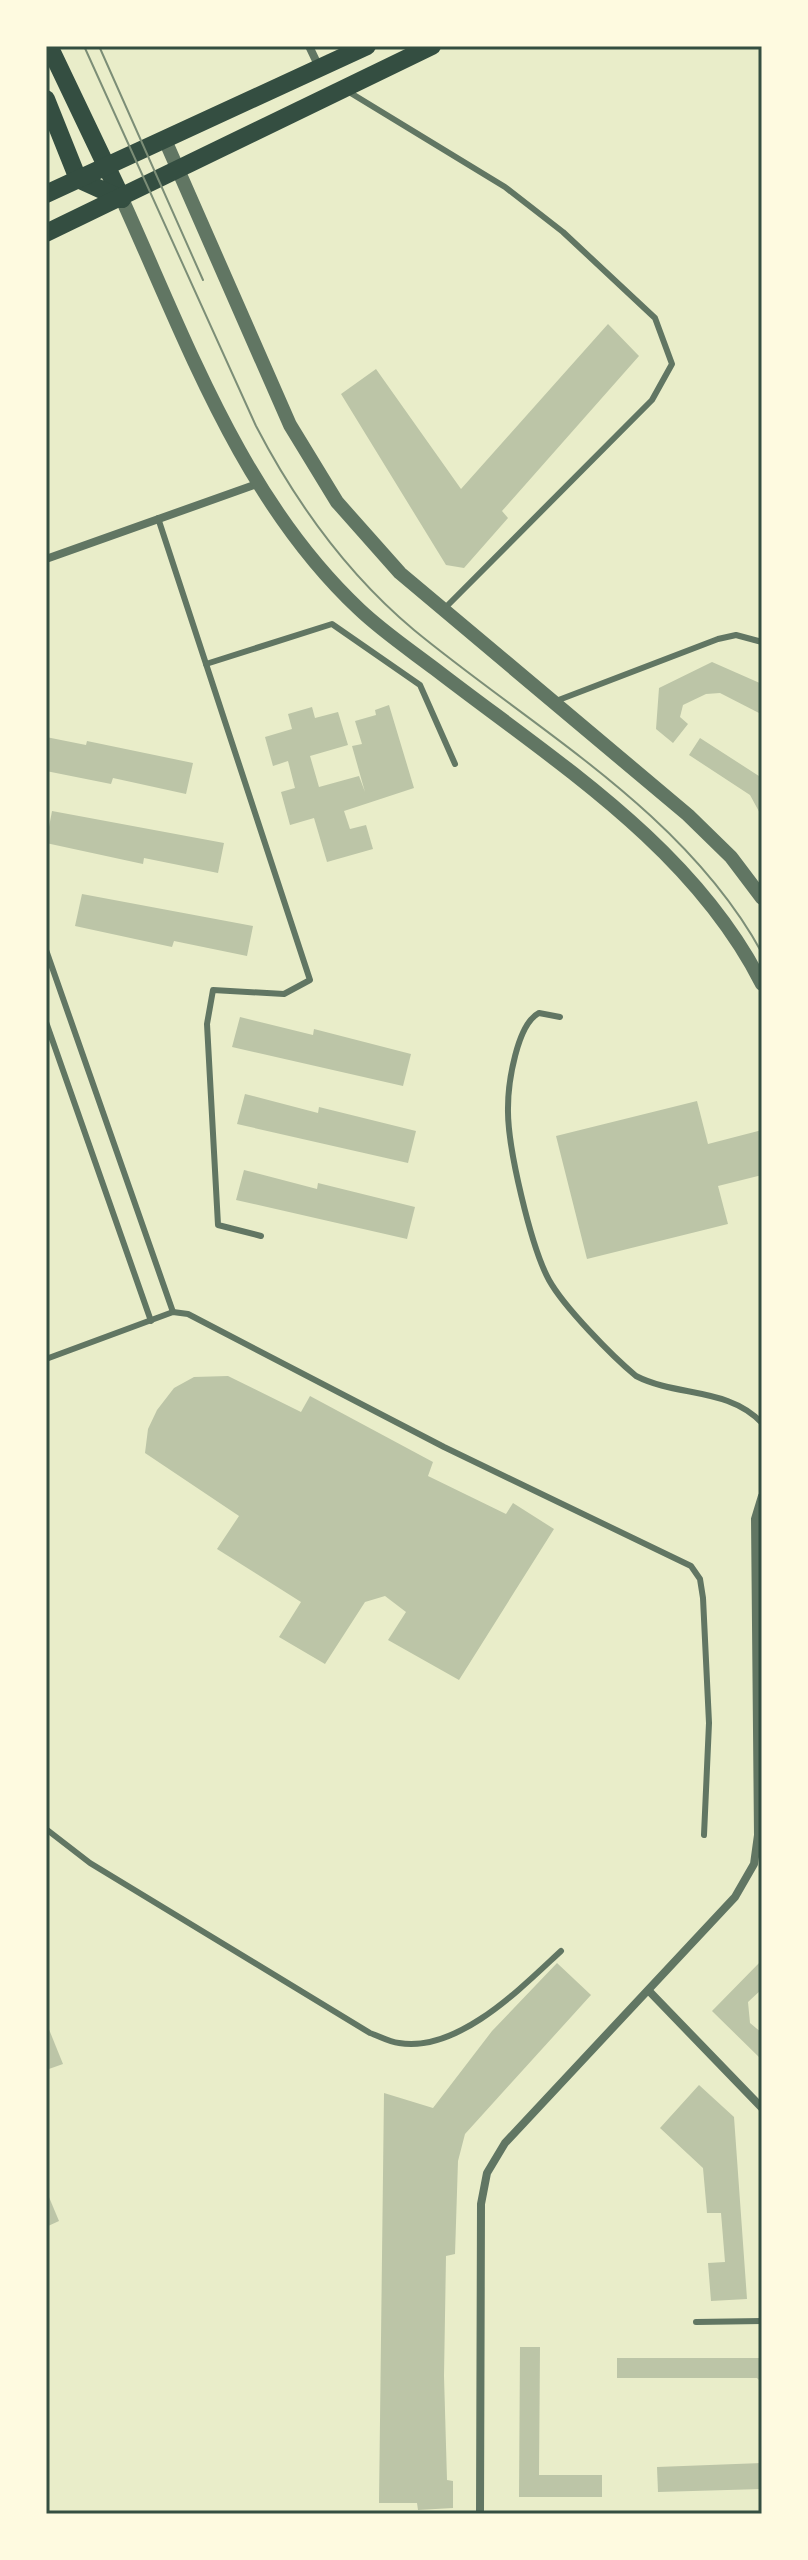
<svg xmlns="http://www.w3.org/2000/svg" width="808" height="2560" font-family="'Sofia Sans Condensed',sans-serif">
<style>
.building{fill:#bcc5a7}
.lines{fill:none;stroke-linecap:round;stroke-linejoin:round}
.service{stroke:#617663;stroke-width:6}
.minor{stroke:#617663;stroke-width:8}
.tertiary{stroke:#617663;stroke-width:14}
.primary{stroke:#344e41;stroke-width:18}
.trunk{stroke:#344e41;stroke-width:18}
.tram{stroke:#7c8e77;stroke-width:2}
.neatline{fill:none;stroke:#344e41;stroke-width:3}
</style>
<rect width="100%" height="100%" fill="#e9edc9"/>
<g class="building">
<path d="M 608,324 L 639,356 L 502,511 L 508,518 L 464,568 L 446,565 L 341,394 L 376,369 L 461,489 Z"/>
<path d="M 712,662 L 762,684 L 762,720 L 759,713 L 720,693 L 706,694 L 683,705 L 680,717 L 688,724 L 673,743 L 656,729 L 659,688 Z"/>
<path d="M 389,705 L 414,788 L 344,811 L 350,829 L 366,825 L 373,849 L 327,862 L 314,818 L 290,825 L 281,792 L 295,788 L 288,761 L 273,766 L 265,737 L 292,729 L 288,714 L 312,707 L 315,718 L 338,712 L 348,745 L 310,756 L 319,787 L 359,776 L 365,792 L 352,746 L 362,744 L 355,721 L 376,715 L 375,710 Z"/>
<path d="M 46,737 L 86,745 L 87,741 L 193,763 L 186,794 L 113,778 L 111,784 L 46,771 Z"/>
<path d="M 700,738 L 762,778 L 762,817 L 750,795 L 689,755 Z"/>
<path d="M 52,811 L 224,843 L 218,873 L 144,858 L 143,864 L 46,843 Z"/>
<path d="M 82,894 L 253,926 L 247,956 L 174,941 L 172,947 L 75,926 Z"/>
<path d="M 240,1017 L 313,1035 L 314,1029 L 411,1054 L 403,1086 L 232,1047 Z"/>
<path d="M 245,1094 L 318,1113 L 319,1107 L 416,1131 L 408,1163 L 237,1124 Z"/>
<path d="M 697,1101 L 708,1144 L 762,1130 L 762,1175 L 718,1186 L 728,1224 L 587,1259 L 556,1136 Z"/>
<path d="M 244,1170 L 317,1189 L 318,1183 L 415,1207 L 407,1239 L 236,1200 Z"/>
<path d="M 228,1376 L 301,1412 L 310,1396 L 433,1462 L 428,1476 L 506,1514 L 513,1503 L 554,1529 L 459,1680 L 388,1640 L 406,1612 L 385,1596 L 365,1602 L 325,1664 L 279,1637 L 301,1602 L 217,1549 L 239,1516 L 145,1453 L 148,1429 L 157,1410 L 174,1388 L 194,1377 Z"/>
<path d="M 762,1960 L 762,1989 L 748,2002 L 750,2023 L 762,2033 L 762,2060 L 712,2011 Z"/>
<path d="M 557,1963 L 591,1995 L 465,2134 L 458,2161 L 455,2254 L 446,2256 L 444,2376 L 447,2480 L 453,2481 L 453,2508 L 418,2510 L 417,2503 L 379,2503 L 384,2093 L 433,2108 L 492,2031 Z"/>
<path d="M 46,2022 L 63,2064 L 46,2070 Z"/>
<path d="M 699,2085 L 734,2117 L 747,2299 L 711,2301 L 708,2263 L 725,2262 L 721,2213 L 707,2213 L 703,2168 L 660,2128 Z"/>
<path d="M 46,2190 L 59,2221 L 46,2227 Z"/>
<path d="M 520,2347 L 540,2347 L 539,2475 L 602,2475 L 602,2497 L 519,2497 Z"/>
<path d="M 617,2358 L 762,2358 L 762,2383 L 757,2378 L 617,2378 Z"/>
<path d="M 762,2463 L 762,2489 L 658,2492 L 657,2467 Z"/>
</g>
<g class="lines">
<g class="service">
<path d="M 349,92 L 505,187 L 563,232 L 655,318 L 672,364 L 652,400 L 443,610"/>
<path d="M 158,518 L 310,980 L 284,994 L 213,990 L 207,1024 L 218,1225 L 261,1236"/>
<path d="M 206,664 L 332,624 L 420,685 L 455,764"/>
<path d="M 556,701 L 718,639 L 736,635 L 762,642"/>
<path d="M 46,950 L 173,1312"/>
<path d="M 560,1017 L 539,1013 C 517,1024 508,1083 508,1108 C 507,1146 531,1247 549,1280 C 564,1307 612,1356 636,1376 C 677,1397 728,1387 762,1423"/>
<path d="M 46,1022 L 151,1321"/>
<path d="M 46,1359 L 173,1312 L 188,1314 L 444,1447 L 691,1566 L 700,1579 L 703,1598 L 709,1723 L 704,1835"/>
<path d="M 46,1829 L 90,1863 L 370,2033 C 379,2036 389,2042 399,2043 C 458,2053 522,1987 561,1951"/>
<path d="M 696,2322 L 762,2321"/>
</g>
<g class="minor">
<path d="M 309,46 L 319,67"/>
<path d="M 46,559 L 257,484"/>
<path d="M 649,1991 L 762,2108"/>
<path d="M 480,2514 L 481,2204 L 487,2173 L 505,2143 L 735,1897 L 754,1864 L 758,1835 L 755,1519 L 762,1496"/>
</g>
<g class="tertiary">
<path d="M 165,140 L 290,425 L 337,502 L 400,573 L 688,815 L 731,857 L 762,898"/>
<path d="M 122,199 C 187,342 242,499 359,609 C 382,631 410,650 435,669 C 554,761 692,846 762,984"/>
</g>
<g class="primary">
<path d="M 49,46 L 122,199"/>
<path d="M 46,99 L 78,179 L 122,199"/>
</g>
<g class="trunk">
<path d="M 46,194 L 367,46"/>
<path d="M 46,233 L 432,46"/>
</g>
<g class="tram">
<path d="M 84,46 L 256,426 C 296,503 346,573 414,630 C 534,729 685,812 762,953"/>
<path d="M 99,46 L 203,280"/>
</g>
</g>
<rect width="808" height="2560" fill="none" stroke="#fefae0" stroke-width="96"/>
<rect x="48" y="48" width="712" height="2464" class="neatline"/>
</svg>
